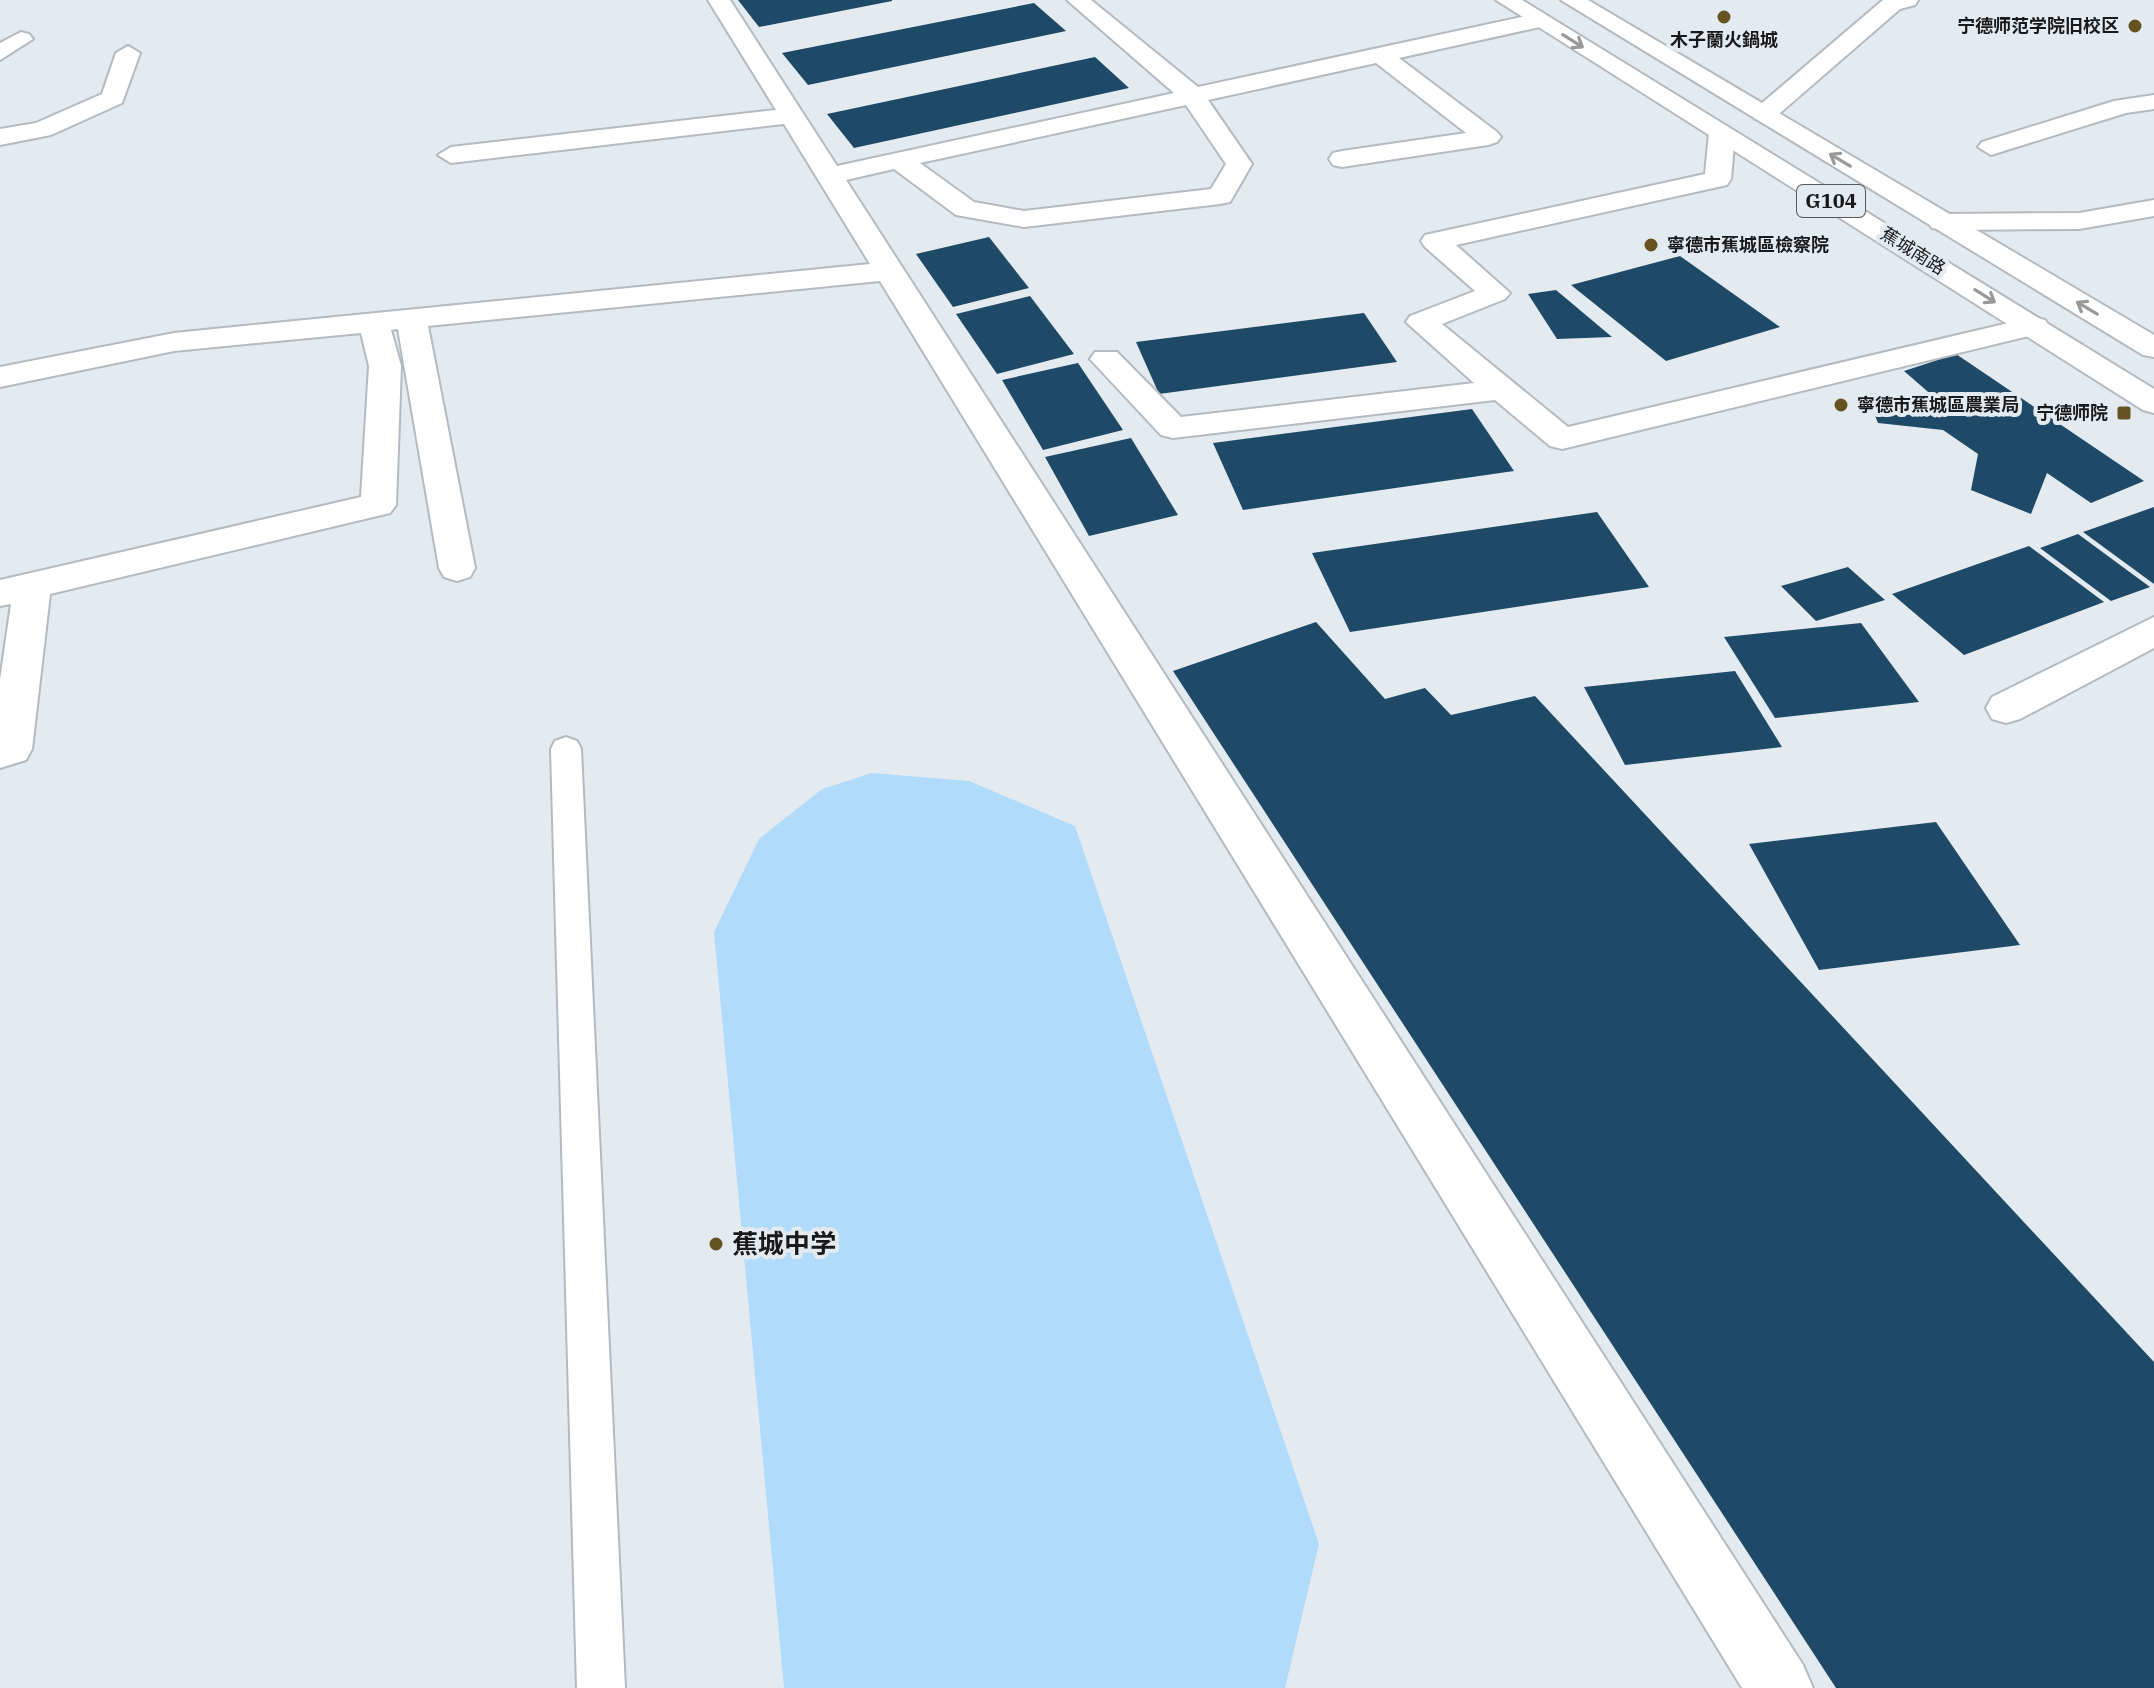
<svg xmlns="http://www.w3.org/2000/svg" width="2154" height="1688" font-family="'IBM Plex Serif','Noto Sans SC',serif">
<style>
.green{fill:#b0dbfb}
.building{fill:#1e4a68}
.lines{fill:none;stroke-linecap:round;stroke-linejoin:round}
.service-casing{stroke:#b4babf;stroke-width:4}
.minor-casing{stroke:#b4babf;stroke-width:4}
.trunk-casing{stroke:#b4babf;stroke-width:4}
.service{fill:#fff;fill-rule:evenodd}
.minor{fill:#fff;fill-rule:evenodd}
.trunk{fill:#fff;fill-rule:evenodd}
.oneway{stroke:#979898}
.poi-dot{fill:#655422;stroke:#e4ebf0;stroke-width:3}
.labels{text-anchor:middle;stroke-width:8;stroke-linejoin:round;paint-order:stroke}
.far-poi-label{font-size:18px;font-weight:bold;fill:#17191b;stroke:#e4ebf0;text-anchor:end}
.far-street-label{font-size:18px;fill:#17191b;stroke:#e4ebf0}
.shield{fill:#e4ebf0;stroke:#54585b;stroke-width:2}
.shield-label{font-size:20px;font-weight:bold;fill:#17191b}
.near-poi-label{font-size:26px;font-weight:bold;fill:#17191b;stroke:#e4ebf0;text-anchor:start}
</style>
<rect width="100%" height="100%" fill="#e4ebf0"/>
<path class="green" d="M 872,773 L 969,781 L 1075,826 L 1319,1544 L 1285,1688 L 784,1688 L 714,932 L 759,839 L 822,789 Z"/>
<g class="building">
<path d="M 738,0 L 892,0 L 892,1 L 759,27 Z"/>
<path d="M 1034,3 L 1066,31 L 808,85 L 782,53 Z"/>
<path d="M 1095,57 L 1129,88 L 854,148 L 827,114 Z"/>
<path d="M 989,237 L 1029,288 L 953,307 L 916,254 Z"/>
<path d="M 1680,256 L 1780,327 L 1666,361 L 1571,285 Z"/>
<path d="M 1556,290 L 1612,337 L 1557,339 L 1528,294 Z"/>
<path d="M 1030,296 L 1074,354 L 997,374 L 956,314 Z"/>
<path d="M 1364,313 L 1397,362 L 1159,394 L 1136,342 Z"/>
<path d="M 1956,354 L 2144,481 L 2091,503 L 2047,473 L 2031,514 L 1971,490 L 1978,454 L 1943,430 L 1878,423 L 1866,393 L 1935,398 L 1904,371 Z"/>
<path d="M 1078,363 L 1123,430 L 1043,450 L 1002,380 Z"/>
<path d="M 1472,409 L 1514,471 L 1243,510 L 1213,443 Z"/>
<path d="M 1131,438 L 1178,515 L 1089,536 L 1045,457 Z"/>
<path d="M 2154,507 L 2154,584 L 2083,532 Z"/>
<path d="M 1597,512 L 1649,587 L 1350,632 L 1312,553 Z"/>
<path d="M 2078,534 L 2150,587 L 2111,601 L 2040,548 Z"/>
<path d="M 2029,546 L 2104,602 L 1964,655 L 1892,594 Z"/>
<path d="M 1848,567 L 1885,600 L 1816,621 L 1781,586 Z"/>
<path d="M 1316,622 L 1385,699 L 1425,688 L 1451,715 L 1535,696 L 2154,1362 L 2154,1688 L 1836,1688 L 1173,671 Z"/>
<path d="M 1861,623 L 1919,702 L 1775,718 L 1724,637 Z"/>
<path d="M 1735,671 L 1782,747 L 1625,765 L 1584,687 Z"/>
<path d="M 1936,822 L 2020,945 L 1819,970 L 1749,844 Z"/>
</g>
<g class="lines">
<defs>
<path id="service" d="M 566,737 L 577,741 L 581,749 L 625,1688 L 577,1688 L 551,749 L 555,741 Z"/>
<g id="minor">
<path d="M 708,0 L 730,0 L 837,166 L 1174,93 L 1067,0 L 1091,0 L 1198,87 L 1540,13 L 1551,20 L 1540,27 L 1399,58 L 1497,132 L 1501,137 L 1497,142 L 1488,145 L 1342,167 L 1333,165 L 1329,159 L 1333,153 L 1342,151 L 1466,133 L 1376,63 L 1208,100 L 1252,164 L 1230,202 L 1220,204 L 1024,227 L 956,215 L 894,169 L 846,180 L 1803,1665 L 1813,1688 L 1742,1688 L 880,281 L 428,326 L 475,568 L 470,577 L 457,581 L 444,577 L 439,568 L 398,329 L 391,330 L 401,366 L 396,505 L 390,513 L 50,594 L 32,749 L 26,760 L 0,768 L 0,680 L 11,604 L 0,606 L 0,580 L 361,497 L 369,366 L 361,333 L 174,351 L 0,387 L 0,367 L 174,333 L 870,264 L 784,124 L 451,163 L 438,155 L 451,147 L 776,110 ZM 1186,105 L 1226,164 L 1211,189 L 1024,211 L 974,202 L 920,163 Z"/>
<path d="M 1883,0 L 1918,0 L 1915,5 L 1900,9 L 1773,119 L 1755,119 L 1752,114 L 1755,109 Z"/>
<path d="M 21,32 L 29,34 L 33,39 L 0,60 L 0,43 Z"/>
<path d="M 128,46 L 140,53 L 122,103 L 51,135 L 0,145 L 0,129 L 36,123 L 102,94 L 116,53 Z"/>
<path d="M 2154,95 L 2154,109 L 2126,113 L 1991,155 L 1978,147 L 1982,142 L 2114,101 Z"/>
<path d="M 1722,125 L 1735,133 L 1731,179 L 1727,185 L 1456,245 L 1510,293 L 1505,299 L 1442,324 L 1568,427 L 2034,317 L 2045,320 L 2049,326 L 2045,332 L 1562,449 L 1550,446 L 1495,400 L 1173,438 L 1161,435 L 1090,359 L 1095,352 L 1117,352 L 1181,417 L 1474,383 L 1406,322 L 1410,316 L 1475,291 L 1425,247 L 1421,241 L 1425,235 L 1705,174 L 1709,133 Z"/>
<path d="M 2154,200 L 2154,216 L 2079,229 L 1942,230 L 1932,228 L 1928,222 L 1932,216 L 1942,214 L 2079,213 Z"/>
<path d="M 2154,617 L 2154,648 L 2020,719 L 2006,723 L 1992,719 L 1986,708 L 1992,697 Z"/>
</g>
<g id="trunk">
<path d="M 1496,0 L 1522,0 L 2154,389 L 2154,413 L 2143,410 Z"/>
<path d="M 1561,0 L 1588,0 L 2154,335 L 2154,357 L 2143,355 Z"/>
</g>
</defs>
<use href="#service" class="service-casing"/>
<use href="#minor" class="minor-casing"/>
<use href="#trunk" class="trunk-casing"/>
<use href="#service" class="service"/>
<use href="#minor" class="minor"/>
<use href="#trunk" class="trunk"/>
</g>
<defs><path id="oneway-shaft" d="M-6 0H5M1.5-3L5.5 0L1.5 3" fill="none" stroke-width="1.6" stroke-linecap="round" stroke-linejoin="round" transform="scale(2)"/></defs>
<g class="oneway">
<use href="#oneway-shaft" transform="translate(1573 41) rotate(32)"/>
<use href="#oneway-shaft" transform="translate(1840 160) rotate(-149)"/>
<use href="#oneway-shaft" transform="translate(1985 296) rotate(32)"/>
<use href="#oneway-shaft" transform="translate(2087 308) rotate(-149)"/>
</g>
<g class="poi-dot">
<circle cx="1724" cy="17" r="8"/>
<circle cx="2135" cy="26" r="8"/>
<circle cx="1651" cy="245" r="8"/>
<circle cx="1841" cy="405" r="8"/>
<rect x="2116" y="405" width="16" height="16" rx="4"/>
<circle cx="716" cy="1244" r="8"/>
</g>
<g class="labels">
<g class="far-poi-label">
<text x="2119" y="32">宁德师范学院旧校区</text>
<text x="1724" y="46" text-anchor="middle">木子蘭火鍋城</text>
<text x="1667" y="251" text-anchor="start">寧德市蕉城區檢察院</text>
<text x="1857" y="411" text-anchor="start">寧德市蕉城區農業局</text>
<text x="2108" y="419">宁德师院</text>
</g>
<g class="far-street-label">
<text transform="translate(1913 251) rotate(32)" y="6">蕉城南路</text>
</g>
<rect class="shield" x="1797" y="185" width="68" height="32" rx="6"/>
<g class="shield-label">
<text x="1831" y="208">G104</text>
</g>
<g class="near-poi-label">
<text x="732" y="1253">蕉城中学</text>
</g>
</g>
</svg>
